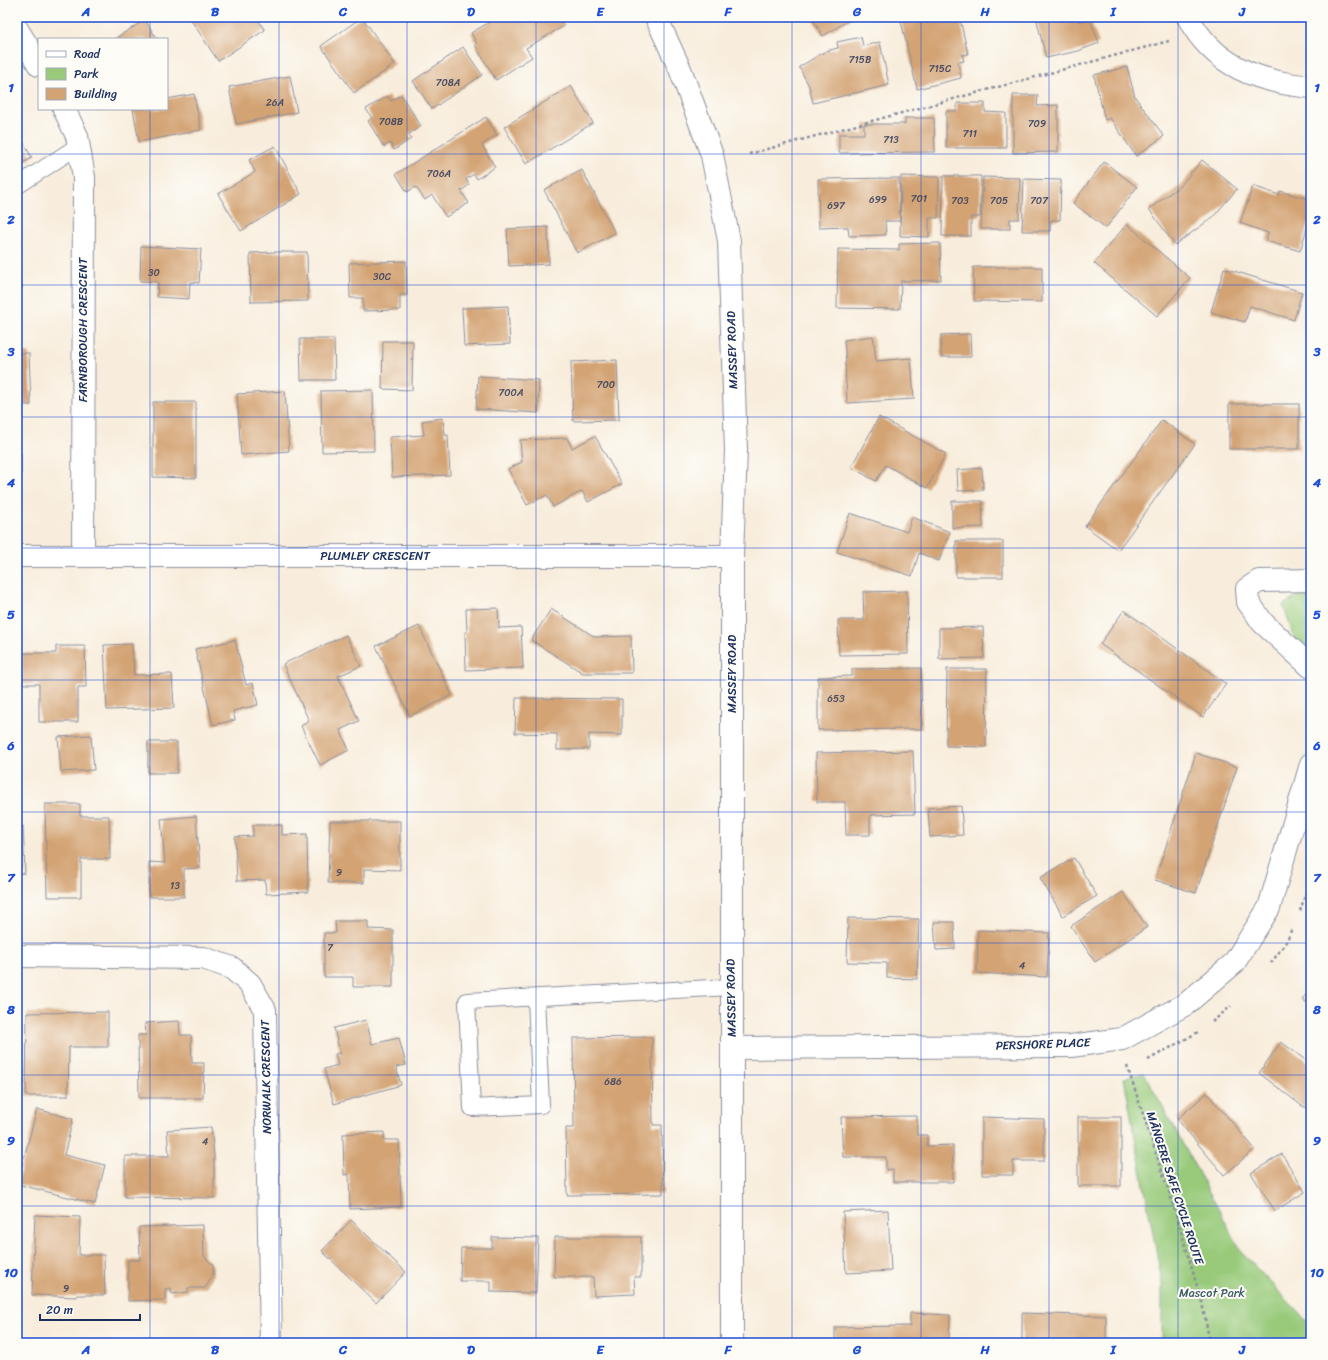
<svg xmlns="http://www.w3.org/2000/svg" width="1328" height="1360" font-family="Sriracha,sans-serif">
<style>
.green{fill:#98ca7a;stroke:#5a7c6c}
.building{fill:#d3a373}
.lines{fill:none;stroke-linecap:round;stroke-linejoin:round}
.lane-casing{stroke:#8a8e9d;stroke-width:18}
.street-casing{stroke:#8a8e9d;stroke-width:24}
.primary-casing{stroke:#8a8e9d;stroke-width:24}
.path{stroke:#8a8e9d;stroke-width:2.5;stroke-dasharray:3 3;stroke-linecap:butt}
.lane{stroke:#fff;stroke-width:16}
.street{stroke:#fff;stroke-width:22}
.primary{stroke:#fff;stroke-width:22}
.grid{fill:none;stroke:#1d4ed8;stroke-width:1;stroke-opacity:0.55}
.labels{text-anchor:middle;stroke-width:4;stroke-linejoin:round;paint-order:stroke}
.number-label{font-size:10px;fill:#494c63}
.street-label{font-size:12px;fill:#1b2f5e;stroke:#fdfcf7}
.park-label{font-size:12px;fill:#405e66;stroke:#fdfcf7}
.neatline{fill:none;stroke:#1d4ed8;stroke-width:1.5}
.grid-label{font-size:13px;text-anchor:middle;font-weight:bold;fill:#1d4ed8}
</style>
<rect width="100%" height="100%" fill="#fdfcf7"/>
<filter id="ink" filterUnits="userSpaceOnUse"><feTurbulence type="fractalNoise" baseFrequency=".025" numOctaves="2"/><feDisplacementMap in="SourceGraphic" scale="8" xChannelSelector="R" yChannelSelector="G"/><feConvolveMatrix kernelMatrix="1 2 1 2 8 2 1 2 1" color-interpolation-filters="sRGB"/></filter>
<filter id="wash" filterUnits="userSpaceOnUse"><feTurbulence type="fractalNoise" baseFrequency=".012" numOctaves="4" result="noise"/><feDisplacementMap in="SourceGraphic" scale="16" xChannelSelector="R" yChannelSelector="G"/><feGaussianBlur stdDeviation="0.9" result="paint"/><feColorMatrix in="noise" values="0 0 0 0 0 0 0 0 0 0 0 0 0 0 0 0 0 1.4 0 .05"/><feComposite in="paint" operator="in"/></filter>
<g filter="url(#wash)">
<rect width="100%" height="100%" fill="#f8eddc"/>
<g class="green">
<path d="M 1305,592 L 1311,592 L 1311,651 L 1295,640 L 1283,605 Z"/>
<path d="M 1144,1073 L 1243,1254 L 1311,1325 L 1311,1343 L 1162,1343 L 1162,1282 L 1124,1078 Z"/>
</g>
<g id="blocks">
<g class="building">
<path d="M 189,17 L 256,17 L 265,30 L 218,61 Z"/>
<path d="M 362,17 L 395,64 L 354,93 L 321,46 Z"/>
<path d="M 498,17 L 559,17 L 564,26 L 526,48 L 532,57 L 496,80 L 475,45 L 477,44 L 471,33 Z"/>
<path d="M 811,17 L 854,17 L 823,36 Z"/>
<path d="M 900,17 L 954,17 L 954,20 L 960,19 L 968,54 L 962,55 L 964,61 L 958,62 L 961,78 L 917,89 Z"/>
<path d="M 1036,17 L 1077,17 L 1079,22 L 1090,19 L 1099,43 L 1078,51 L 1046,58 Z"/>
<path d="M 145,20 L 157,39 L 114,39 Z"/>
<path d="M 861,37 L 863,46 L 880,42 L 889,85 L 813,103 L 809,86 L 799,67 L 826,51 L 838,48 L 837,42 Z"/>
<path d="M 463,47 L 482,75 L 432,109 L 413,81 Z"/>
<path d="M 1127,67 L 1135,97 L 1164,136 L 1136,156 L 1110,118 L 1105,120 L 1094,75 Z"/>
<path d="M 290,76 L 297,112 L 236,124 L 229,87 Z"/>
<path d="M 571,86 L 593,123 L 526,164 L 504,127 Z"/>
<path d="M 194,94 L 201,130 L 139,142 L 133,109 L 167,109 L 167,99 Z"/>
<path d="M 401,95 L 421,126 L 409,134 L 411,139 L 394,150 L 390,143 L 384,147 L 368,121 L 372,118 L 366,109 L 388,96 L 391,101 Z"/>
<path d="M 1013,95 L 1038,95 L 1037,106 L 1058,105 L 1058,152 L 1013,153 Z"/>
<path d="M 957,103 L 985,103 L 985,112 L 1006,113 L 1006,148 L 946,148 L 946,111 L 957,111 Z"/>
<path d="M 486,117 L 497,135 L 482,145 L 495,167 L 477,179 L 474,174 L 466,179 L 469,185 L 461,191 L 469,203 L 446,217 L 432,195 L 425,200 L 416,187 L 407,192 L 396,174 Z"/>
<path d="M 905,118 L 934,118 L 935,152 L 839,153 L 839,134 L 864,134 L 864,124 L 905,124 Z"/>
<path d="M 17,131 L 32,158 L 17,166 Z"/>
<path d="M 275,146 L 301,194 L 241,231 L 218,194 L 255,172 L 249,160 Z"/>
<path d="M 1202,160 L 1237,189 L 1213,217 L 1175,245 L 1149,209 L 1181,185 Z"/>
<path d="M 1104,162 L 1137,187 L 1106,228 L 1073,203 Z"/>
<path d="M 582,170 L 615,233 L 577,253 L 544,190 Z"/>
<path d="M 901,176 L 939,177 L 938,218 L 929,218 L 929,237 L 900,236 Z"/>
<path d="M 943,176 L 981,176 L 980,217 L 971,217 L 971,236 L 942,236 Z"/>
<path d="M 983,177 L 1020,178 L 1019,219 L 1010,219 L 1010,229 L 981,229 Z"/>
<path d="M 899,178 L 900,221 L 885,221 L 886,235 L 849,236 L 848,227 L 819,228 L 818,179 Z"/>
<path d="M 1024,179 L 1061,180 L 1060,220 L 1051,220 L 1050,231 L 1022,231 Z"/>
<path d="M 1253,186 L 1279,195 L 1280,191 L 1311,200 L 1311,215 L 1300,251 L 1266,241 L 1268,233 L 1240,223 Z"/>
<path d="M 1127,224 L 1190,278 L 1157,316 L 1094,263 Z"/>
<path d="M 548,227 L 549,264 L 509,266 L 507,229 Z"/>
<path d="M 940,243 L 941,280 L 901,281 L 900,309 L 837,308 L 838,249 L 899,250 L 899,244 Z"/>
<path d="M 141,246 L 201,249 L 199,283 L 190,282 L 189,299 L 157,297 L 158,282 L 140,281 Z"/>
<path d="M 276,252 L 307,252 L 308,301 L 251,302 L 250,253 Z"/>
<path d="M 406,261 L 407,295 L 400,295 L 400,310 L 363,311 L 363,298 L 350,298 L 349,263 Z"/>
<path d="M 973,267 L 1042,267 L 1042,302 L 974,301 Z"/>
<path d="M 1224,268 L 1302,292 L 1294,320 L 1250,306 L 1245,322 L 1211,312 Z"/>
<path d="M 17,278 L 23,287 L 17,291 Z"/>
<path d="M 508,306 L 510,344 L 464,346 L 462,308 Z"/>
<path d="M 970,334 L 971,357 L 941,357 L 941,335 Z"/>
<path d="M 873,336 L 876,361 L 911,358 L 914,399 L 847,403 L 845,362 L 846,362 L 844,340 Z"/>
<path d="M 300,339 L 334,339 L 335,380 L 301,380 Z"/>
<path d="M 383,341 L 413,341 L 412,390 L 382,389 Z"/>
<path d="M 17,353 L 29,353 L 31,405 L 17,405 Z"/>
<path d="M 617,360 L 619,420 L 573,421 L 571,362 Z"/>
<path d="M 478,376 L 539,380 L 538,413 L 476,409 Z"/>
<path d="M 373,390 L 374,451 L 322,452 L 321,391 Z"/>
<path d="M 285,391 L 289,451 L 241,455 L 237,394 Z"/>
<path d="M 153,402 L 196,402 L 196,478 L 153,477 Z"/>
<rect x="1229" y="404" width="70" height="45"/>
<path d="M 879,417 L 946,454 L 927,488 L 886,465 L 876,481 L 851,467 Z"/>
<path d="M 443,418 L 445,435 L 448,435 L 450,475 L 392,477 L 390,437 L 424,435 L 422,421 Z"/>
<path d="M 1162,420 L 1195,444 L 1118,550 L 1085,526 Z"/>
<path d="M 595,436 L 622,484 L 588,502 L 582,491 L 553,507 L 547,495 L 527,505 L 508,469 L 522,462 L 520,440 L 567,438 L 572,448 Z"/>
<rect x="17" y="453" width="4" height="54"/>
<path d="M 982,468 L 983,490 L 958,491 L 957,470 Z"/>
<path d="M 952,501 L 982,501 L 983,527 L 952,528 Z"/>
<path d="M 850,513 L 907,532 L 912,517 L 950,532 L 939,561 L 919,553 L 912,576 L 837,552 Z"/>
<rect x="956" y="541" width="47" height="36"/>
<path d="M 907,591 L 908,654 L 839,655 L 838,620 L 864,620 L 863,592 Z"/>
<path d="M 498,608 L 499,628 L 521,627 L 523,668 L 466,670 L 465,632 L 467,632 L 466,609 Z"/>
<path d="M 551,609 L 595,637 L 631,636 L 632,673 L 583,673 L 531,640 Z"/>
<path d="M 1124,610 L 1226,684 L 1203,717 L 1100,644 Z"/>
<path d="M 419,626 L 452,695 L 410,716 L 376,646 Z"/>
<path d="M 983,627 L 984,658 L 939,659 L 939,628 Z"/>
<path d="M 346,635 L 361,666 L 338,676 L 359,721 L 340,730 L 349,750 L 320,765 L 301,726 L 309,721 L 283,664 Z"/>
<path d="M 235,640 L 246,685 L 253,683 L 258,705 L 233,711 L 235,720 L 213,725 L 195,649 Z"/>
<path d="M 132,644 L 134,675 L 172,674 L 174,708 L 107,710 L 104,645 Z"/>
<path d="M 56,646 L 85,646 L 86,687 L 78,687 L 78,722 L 39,722 L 39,684 L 22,684 L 22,653 L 56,653 Z"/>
<path d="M 921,668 L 922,729 L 818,730 L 818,677 L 852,676 L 852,669 Z"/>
<path d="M 947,669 L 987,669 L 986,747 L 946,746 Z"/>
<path d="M 516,698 L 622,699 L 622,735 L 589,734 L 589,749 L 557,750 L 557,734 L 515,733 Z"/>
<path d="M 91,735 L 94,770 L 61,772 L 58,737 Z"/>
<rect x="148" y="742" width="29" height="31"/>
<path d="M 913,751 L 915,814 L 870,815 L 870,835 L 846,835 L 845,802 L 817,802 L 816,753 Z"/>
<path d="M 1196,753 L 1237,767 L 1196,893 L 1155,880 Z"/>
<path d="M 45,804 L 80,804 L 80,816 L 109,816 L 110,859 L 81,859 L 81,897 L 47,897 Z"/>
<path d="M 961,806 L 963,835 L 930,837 L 928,808 Z"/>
<path d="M 196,816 L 200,868 L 184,869 L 184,897 L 149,897 L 149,862 L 165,863 L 161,819 Z"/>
<path d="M 330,821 L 400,821 L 400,870 L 364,869 L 364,883 L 328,883 Z"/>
<path d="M 253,825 L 282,825 L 282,835 L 307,834 L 308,892 L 266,894 L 265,880 L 237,881 L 235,837 L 253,836 Z"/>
<path d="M 17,826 L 23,826 L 25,873 L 17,874 Z"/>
<path d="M 1074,858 L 1097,896 L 1063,916 L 1040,878 Z"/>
<path d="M 1123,892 L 1147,927 L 1095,962 L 1071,926 Z"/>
<path d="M 848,918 L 919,919 L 917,979 L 887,978 L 887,963 L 847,962 Z"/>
<path d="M 335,921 L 368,921 L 368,929 L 393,930 L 393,987 L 353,987 L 353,977 L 324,977 L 324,933 L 336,933 Z"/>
<path d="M 934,922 L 954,922 L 955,949 L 936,950 Z"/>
<path d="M 978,930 L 1049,933 L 1047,977 L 977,973 Z"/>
<path d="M 1311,989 L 1311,1006 L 1302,999 Z"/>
<path d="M 108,1012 L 108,1047 L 69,1047 L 68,1096 L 26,1096 L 27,1013 Z"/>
<path d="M 366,1020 L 372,1044 L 399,1038 L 406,1065 L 396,1067 L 401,1085 L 334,1104 L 324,1069 L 338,1065 L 335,1054 L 340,1053 L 334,1028 Z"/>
<path d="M 179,1021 L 180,1035 L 191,1035 L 192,1063 L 204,1063 L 203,1098 L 139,1098 L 138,1035 L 146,1035 L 145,1023 Z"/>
<path d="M 652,1037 L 653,1125 L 662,1125 L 663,1194 L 567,1195 L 566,1128 L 574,1128 L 573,1038 Z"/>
<path d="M 1281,1042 L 1311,1064 L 1311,1109 L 1302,1106 L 1259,1073 Z"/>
<path d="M 1207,1093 L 1255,1149 L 1224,1175 L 1177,1119 Z"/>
<path d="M 37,1109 L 73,1119 L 64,1155 L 105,1165 L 95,1204 L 17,1184 Z"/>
<path d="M 917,1116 L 917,1135 L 927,1135 L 927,1146 L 953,1145 L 953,1182 L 893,1182 L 893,1169 L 886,1170 L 886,1157 L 843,1157 L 841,1117 Z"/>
<path d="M 982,1117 L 1044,1119 L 1044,1161 L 1013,1161 L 1013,1175 L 982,1175 Z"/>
<rect x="1078" y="1117" width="43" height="69"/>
<path d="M 211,1127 L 214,1156 L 214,1198 L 125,1197 L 125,1156 L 169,1156 L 167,1130 Z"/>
<path d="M 384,1132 L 384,1140 L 399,1140 L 401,1207 L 350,1209 L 349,1174 L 344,1175 L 343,1134 Z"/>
<path d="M 1282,1154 L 1305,1192 L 1275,1211 L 1251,1173 Z"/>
<path d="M 888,1210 L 891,1271 L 846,1273 L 843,1212 Z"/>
<path d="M 35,1215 L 80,1217 L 79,1255 L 104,1255 L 105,1295 L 77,1295 L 77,1297 L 32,1295 Z"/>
<path d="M 351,1220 L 406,1272 L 376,1303 L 322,1251 Z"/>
<path d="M 203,1225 L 204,1256 L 213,1265 L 213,1276 L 205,1288 L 188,1288 L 188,1292 L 172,1294 L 171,1288 L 165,1289 L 165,1300 L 128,1301 L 128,1260 L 140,1260 L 139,1227 Z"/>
<path d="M 492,1237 L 538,1238 L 536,1293 L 491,1292 L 491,1281 L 460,1281 L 461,1248 L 492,1248 Z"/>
<path d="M 555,1237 L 641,1237 L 641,1277 L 634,1277 L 635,1294 L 594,1296 L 593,1277 L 554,1277 Z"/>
<path d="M 910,1313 L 950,1315 L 949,1343 L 835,1343 L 835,1327 L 910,1326 Z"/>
<path d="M 1022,1313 L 1106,1316 L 1106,1343 L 1022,1343 Z"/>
</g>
</g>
</g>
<g filter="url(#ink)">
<use href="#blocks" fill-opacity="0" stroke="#8a8e9d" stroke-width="1"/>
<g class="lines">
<defs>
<g id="lane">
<path d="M 17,186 L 78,146"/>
<path d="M 536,998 L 541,1105 L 472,1108 L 467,1001 L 731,987"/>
</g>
<g id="street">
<path d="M 1188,17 C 1213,66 1259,82 1311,87"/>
<path d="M 17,29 L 39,65"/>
<path d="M 64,109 L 77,136 L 84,177 L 83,555"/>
<path d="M 17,556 L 732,556"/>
<path d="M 1311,580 L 1259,581 L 1247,589 L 1248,602 L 1263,623 L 1311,667"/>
<path d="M 17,956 L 203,958 L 232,968 L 250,984 L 265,1010 L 271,1343"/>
<path d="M 732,1048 L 1071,1046 L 1122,1039 L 1186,1004 L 1234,963 L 1269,908 L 1311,764"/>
</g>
<path id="primary" d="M 656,17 L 680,69 L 712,155 L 729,241 L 736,450 L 732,556 L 732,1343"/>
</defs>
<use href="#lane" class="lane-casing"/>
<use href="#street" class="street-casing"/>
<use href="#primary" class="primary-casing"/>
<g class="path">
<path d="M 749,154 L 1169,41"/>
<path d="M 1300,911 L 1311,878"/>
<path d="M 1271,963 L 1287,941 L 1292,928"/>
<path d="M 1212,1022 L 1231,1006"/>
<path d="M 1148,1060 L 1200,1031"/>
<path d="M 1127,1066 L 1173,1204 L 1202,1303 L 1210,1343"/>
</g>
<use href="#lane" class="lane"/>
<use href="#street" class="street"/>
<use href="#primary" class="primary"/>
</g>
</g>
<path class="grid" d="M 150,17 L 150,39M 279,17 L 279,1343M 407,17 L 407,1343M 536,17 L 536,1343M 664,17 L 664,1343M 792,17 L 792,1343M 921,17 L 921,1343M 1049,17 L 1049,1343M 1178,17 L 1178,1343M 150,109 L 150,1343M 17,154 L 1311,154M 17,285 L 1311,285M 17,417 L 1311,417M 17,548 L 1311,548M 17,680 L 1311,680M 17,812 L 1311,812M 17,943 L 1311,943M 17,1075 L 1311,1075M 17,1206 L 1311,1206"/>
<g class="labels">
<g class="number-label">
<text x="860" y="63">715B</text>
<text x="940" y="72">715C</text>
<text x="448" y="86">708A</text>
<text x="275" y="106">26A</text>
<text x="391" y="125">708B</text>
<text x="1037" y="127">709</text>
<text x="970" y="137">711</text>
<text x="891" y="143">713</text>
<text x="439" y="177">706A</text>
<text x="919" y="202">701</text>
<text x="878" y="203">699</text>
<text x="960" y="204">703</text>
<text x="999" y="204">705</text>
<text x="1039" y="204">707</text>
<text x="836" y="209">697</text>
<text x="154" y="276">30</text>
<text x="382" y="280">30C</text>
<text x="606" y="388">700</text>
<text x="511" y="396">700A</text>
<text x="836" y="702">653</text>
<text x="339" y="876">9</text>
<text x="175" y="889">13</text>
<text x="330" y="951">7</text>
<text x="1022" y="969">4</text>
<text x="613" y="1085">686</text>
<text x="205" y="1145">4</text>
<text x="66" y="1292">9</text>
</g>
<g class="street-label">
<text transform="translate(83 330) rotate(-90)" y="4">FARNBOROUGH CRESCENT</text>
<text transform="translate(732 350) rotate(-92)" y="4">MASSEY ROAD</text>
<text x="375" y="560">PLUMLEY CRESCENT</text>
<text transform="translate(732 674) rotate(-90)" y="4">MASSEY ROAD</text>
<text transform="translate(731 998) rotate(-91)" y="4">MASSEY ROAD</text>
<text transform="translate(1043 1044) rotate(-2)" y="4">PERSHORE PLACE</text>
<text transform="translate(266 1077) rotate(-91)" y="4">NORWALK CRESCENT</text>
<text transform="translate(1175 1188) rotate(72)" y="4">MĀNGERE SAFE CYCLE ROUTE</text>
</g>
<g class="park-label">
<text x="1212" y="1297">Mascot Park</text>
</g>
</g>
<rect width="1328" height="1360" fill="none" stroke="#fdfcf7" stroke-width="44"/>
<rect x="38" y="38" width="130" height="72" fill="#fdfcf7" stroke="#a3aaba"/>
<rect x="46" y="51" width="20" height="6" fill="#ffffff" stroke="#a3aaba"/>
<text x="74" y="58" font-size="12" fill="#1b2f5e">Road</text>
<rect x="46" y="68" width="20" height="12" fill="#98ca7a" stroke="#a3aaba"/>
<text x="74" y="78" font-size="12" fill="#1b2f5e">Park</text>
<rect x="46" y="88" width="20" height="12" fill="#d3a373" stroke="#a3aaba"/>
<text x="74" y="98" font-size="12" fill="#1b2f5e">Building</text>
<path d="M40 1314v6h100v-6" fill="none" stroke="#1b2f5e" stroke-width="2"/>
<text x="46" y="1314" font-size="12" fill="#1b2f5e" stroke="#fdfcf7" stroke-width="3" paint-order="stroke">20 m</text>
<rect x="22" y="22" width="1284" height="1316" class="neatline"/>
<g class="grid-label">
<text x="86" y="16">A</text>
<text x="215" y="16">B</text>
<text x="343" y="16">C</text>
<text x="471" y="16">D</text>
<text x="600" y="16">E</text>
<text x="728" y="16">F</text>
<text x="857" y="16">G</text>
<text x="985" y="16">H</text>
<text x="1113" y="16">I</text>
<text x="1242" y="16">J</text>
<text x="11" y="92">1</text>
<text x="1317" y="92">1</text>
<text x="11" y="224">2</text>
<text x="1317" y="224">2</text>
<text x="11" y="356">3</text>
<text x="1317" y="356">3</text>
<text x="11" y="487">4</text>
<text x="1317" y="487">4</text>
<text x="11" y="619">5</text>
<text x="1317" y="619">5</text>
<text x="11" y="750">6</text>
<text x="1317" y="750">6</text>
<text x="11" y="882">7</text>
<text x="1317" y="882">7</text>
<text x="11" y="1014">8</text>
<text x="1317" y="1014">8</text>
<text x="11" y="1145">9</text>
<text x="1317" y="1145">9</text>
<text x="11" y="1277">10</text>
<text x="1317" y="1277">10</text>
<text x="86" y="1354">A</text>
<text x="215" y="1354">B</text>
<text x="343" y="1354">C</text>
<text x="471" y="1354">D</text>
<text x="600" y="1354">E</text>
<text x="728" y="1354">F</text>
<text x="857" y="1354">G</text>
<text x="985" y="1354">H</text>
<text x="1113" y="1354">I</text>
<text x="1242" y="1354">J</text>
</g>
</svg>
